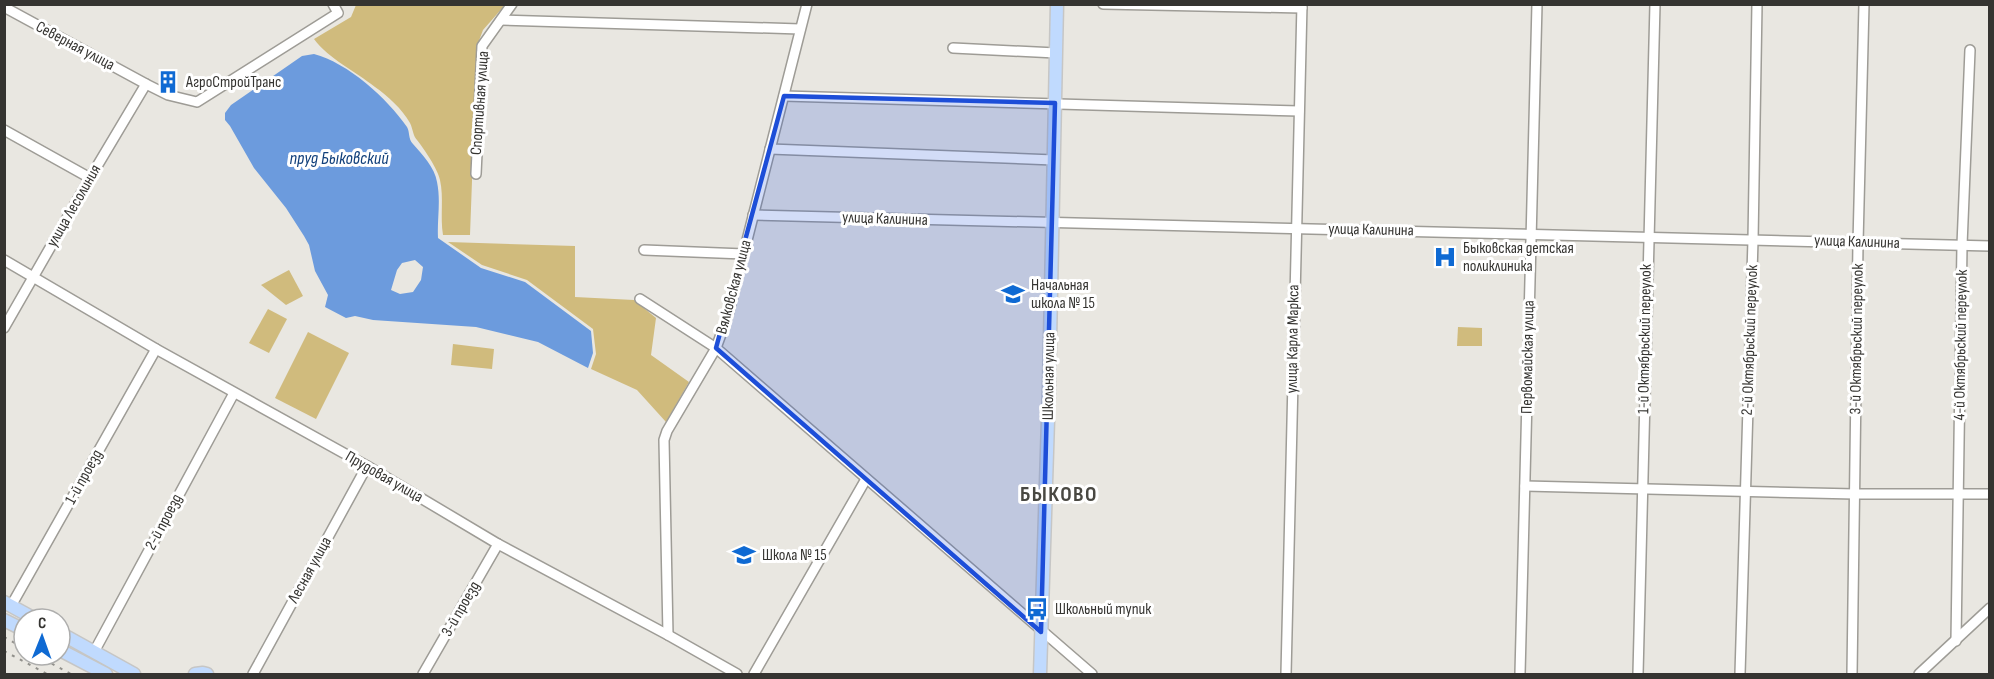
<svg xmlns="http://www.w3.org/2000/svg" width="1994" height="679" font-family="'Sofia Sans Condensed',sans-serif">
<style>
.green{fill:#d0bb7d}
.water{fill:#6c9bdd;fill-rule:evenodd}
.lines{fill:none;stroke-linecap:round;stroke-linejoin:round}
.minor-casing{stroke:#9e9c96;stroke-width:12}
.major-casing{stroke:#c6c6c5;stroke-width:15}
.minor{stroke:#fff;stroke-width:9}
.major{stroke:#c0dafe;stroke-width:12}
.rail{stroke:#92918c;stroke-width:2;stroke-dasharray:3 6;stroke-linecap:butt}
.marked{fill:#1d4ed8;fill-opacity:0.2;stroke:#1d4ed8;stroke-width:4.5;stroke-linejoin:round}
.labels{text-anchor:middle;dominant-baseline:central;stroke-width:6;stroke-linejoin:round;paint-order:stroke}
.street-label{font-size:16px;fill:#353431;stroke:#fff}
.poi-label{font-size:16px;fill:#353431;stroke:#fff;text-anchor:start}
.water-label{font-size:18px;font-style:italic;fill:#103f7a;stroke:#fff}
.district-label{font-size:22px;font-weight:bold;letter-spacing:1.5px;fill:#494842;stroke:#fff}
</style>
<rect width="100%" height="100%" fill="#e9e7e1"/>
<g class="green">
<path d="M356 5H505L483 30 477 46 470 235H443C440 216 444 198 440 180 438 169 424 149 417 140 413 136 413 129 410 123 402 109 388 96 375 87 355 71 329 59 314 39L351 17Z"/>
<polygon points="448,242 575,246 575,297 634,300 656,318 651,355 689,382 666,422 637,390 591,369 596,354 593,329 527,280 482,265"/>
<polygon points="289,270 303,296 286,305 261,285"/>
<polygon points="268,309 287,319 269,353 249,343"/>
<polygon points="1458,327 1482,328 1482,346 1457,346"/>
<polygon points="308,332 349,353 316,419 275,398"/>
<polygon points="453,344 494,349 492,369 451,365"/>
</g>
<path class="water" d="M314 54C348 63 387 98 407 127 410 132 408 139 413 144 422 154 435 168 437 182 441 201 437 219 438 238L481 268 525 282 591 331 593 353 588 368 538 342 476 327 373 320 355 316 346 318 325 307 328 295 315 271 309 245 304 236 286 208 254 168 230 126 225 120V113L231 105 302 56ZM415 260 423 267 421 280 413 292 400 294 391 290 397 270 402 263Z"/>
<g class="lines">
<g class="minor-casing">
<g id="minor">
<polyline points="1103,4 1302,8"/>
<polyline points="4,7 146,84 168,95 197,102 338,13 333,4"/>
<polyline points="501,20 800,29"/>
<polyline points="953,48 1056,53"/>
<polyline points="784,96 1299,111"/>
<polyline points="4,130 90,178"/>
<polyline points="770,149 1054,160"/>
<polyline points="476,174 482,46 512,4"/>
<polyline points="753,215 1990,246"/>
<polyline points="644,250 744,254"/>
<polyline points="4,260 156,349 367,466 498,544 668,635 737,674"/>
<polyline points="640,299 716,348 1092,674"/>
<polyline points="4,328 90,178 146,84"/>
<polyline points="1525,486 1855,494 1990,494"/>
<polyline points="11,606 156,349"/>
<polyline points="668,635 664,440 667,431 716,348 728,315 807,4"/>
<polyline points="1956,641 1962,245 1970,50"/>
<polyline points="94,652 234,393"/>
<polyline points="253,674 367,466"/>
<polyline points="423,674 498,544"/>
<polyline points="754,674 866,479"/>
<polyline points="1286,674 1302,4"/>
<polyline points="1520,674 1537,4"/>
<polyline points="1638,674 1655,4"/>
<polyline points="1740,674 1753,240 1757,4"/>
<polyline points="1852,674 1858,243 1864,4"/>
<polyline points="1919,674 1990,608"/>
</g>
</g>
<g class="major-casing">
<g id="major">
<polyline points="4,602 35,619"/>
<polyline points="4,620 24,630"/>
<polyline points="60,633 134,674"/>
<polyline points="60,650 106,674"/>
<polyline points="195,674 203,673 207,674"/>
<polyline points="1040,674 1049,388 1057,4"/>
</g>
</g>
<use href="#minor" class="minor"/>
<use href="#major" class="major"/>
<g class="rail">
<polyline points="4,637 24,648"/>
<polyline points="4,651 47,674"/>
<polyline points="36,655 71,674"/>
</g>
</g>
<path class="marked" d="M784 96 1055 103 1041 632 716 348Z"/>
<defs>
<g id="building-bare" transform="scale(1.8)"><path d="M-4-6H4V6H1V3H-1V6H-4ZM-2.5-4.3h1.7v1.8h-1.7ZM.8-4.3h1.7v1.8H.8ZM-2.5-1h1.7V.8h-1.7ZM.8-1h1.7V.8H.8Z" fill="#0f6ad3" stroke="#fff" stroke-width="2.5" paint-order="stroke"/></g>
<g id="hospital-bare" transform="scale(1.8)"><path d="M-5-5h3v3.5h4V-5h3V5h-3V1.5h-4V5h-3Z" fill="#0f6ad3" stroke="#fff" stroke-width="2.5" paint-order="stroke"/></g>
<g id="school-bare" transform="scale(1.8)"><path d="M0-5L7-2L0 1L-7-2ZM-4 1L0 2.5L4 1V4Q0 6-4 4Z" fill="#0f6ad3" stroke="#fff" stroke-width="2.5" paint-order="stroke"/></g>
<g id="bus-bare" transform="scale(1.8)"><path d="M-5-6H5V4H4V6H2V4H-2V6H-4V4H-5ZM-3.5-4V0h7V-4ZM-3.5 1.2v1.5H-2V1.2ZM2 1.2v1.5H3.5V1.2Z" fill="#0f6ad3" stroke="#fff" stroke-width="2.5" paint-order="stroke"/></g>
</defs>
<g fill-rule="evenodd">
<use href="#building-bare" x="168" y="82"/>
<use href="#hospital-bare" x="1445" y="257"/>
<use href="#school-bare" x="1013" y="294"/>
<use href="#school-bare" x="744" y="555"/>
<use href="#bus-bare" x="1037" y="609"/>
</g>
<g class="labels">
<g class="street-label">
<text transform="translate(75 46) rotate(28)">Северная улица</text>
<text transform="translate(480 103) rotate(-86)">Спортивная улица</text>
<text transform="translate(74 206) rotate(-60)">улица Лесолиния</text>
<text transform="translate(885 219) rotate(2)">улица Калинина</text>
<text transform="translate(1371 230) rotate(1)">улица Калинина</text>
<text transform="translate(1857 242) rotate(2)">улица Калинина</text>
<text transform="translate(734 287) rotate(-75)">Вялковская улица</text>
<text transform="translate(1293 339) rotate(-89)">улица Карла Маркса</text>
<text transform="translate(1645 339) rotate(-89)">1-й Октябрьский переулок</text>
<text transform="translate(1857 339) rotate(-89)">3-й Октябрьский переулок</text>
<text transform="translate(1750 340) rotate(-88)">2-й Октябрьский переулок</text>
<text transform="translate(1961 345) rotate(-89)">4-й Октябрьский переулок</text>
<text transform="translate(1528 357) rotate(-89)">Первомайская улица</text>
<text transform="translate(1049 376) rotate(-89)">Школьная улица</text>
<text transform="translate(84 477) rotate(-61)">1-й проезд</text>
<text transform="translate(384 477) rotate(30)">Прудовая улица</text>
<text transform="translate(164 522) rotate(-62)">2-й проезд</text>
<text transform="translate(310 570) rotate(-61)">Лесная улица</text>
<text transform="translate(461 609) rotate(-60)">3-й проезд</text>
</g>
<g class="poi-label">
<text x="186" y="82">АгроСтройТранс</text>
<text x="1463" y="248">Быковская детская<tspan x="1463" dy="18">поликлиника</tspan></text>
<text x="1031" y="285">Начальная<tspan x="1031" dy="18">школа № 15</tspan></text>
<text x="762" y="555">Школа № 15</text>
<text x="1055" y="609">Школьный тупик</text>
</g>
<g class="water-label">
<text x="339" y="158">пруд Быковский</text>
</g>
<g class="district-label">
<text x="1059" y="494">БЫКОВО</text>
</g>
</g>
<rect width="1994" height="679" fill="none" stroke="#353431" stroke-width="12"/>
<g transform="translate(42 637) rotate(1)"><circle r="28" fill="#ffffff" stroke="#aeaead" stroke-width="1.5"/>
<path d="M0-4.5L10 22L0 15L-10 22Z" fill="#0f6ad3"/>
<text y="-9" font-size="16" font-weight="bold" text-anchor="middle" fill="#353431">С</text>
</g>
</svg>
